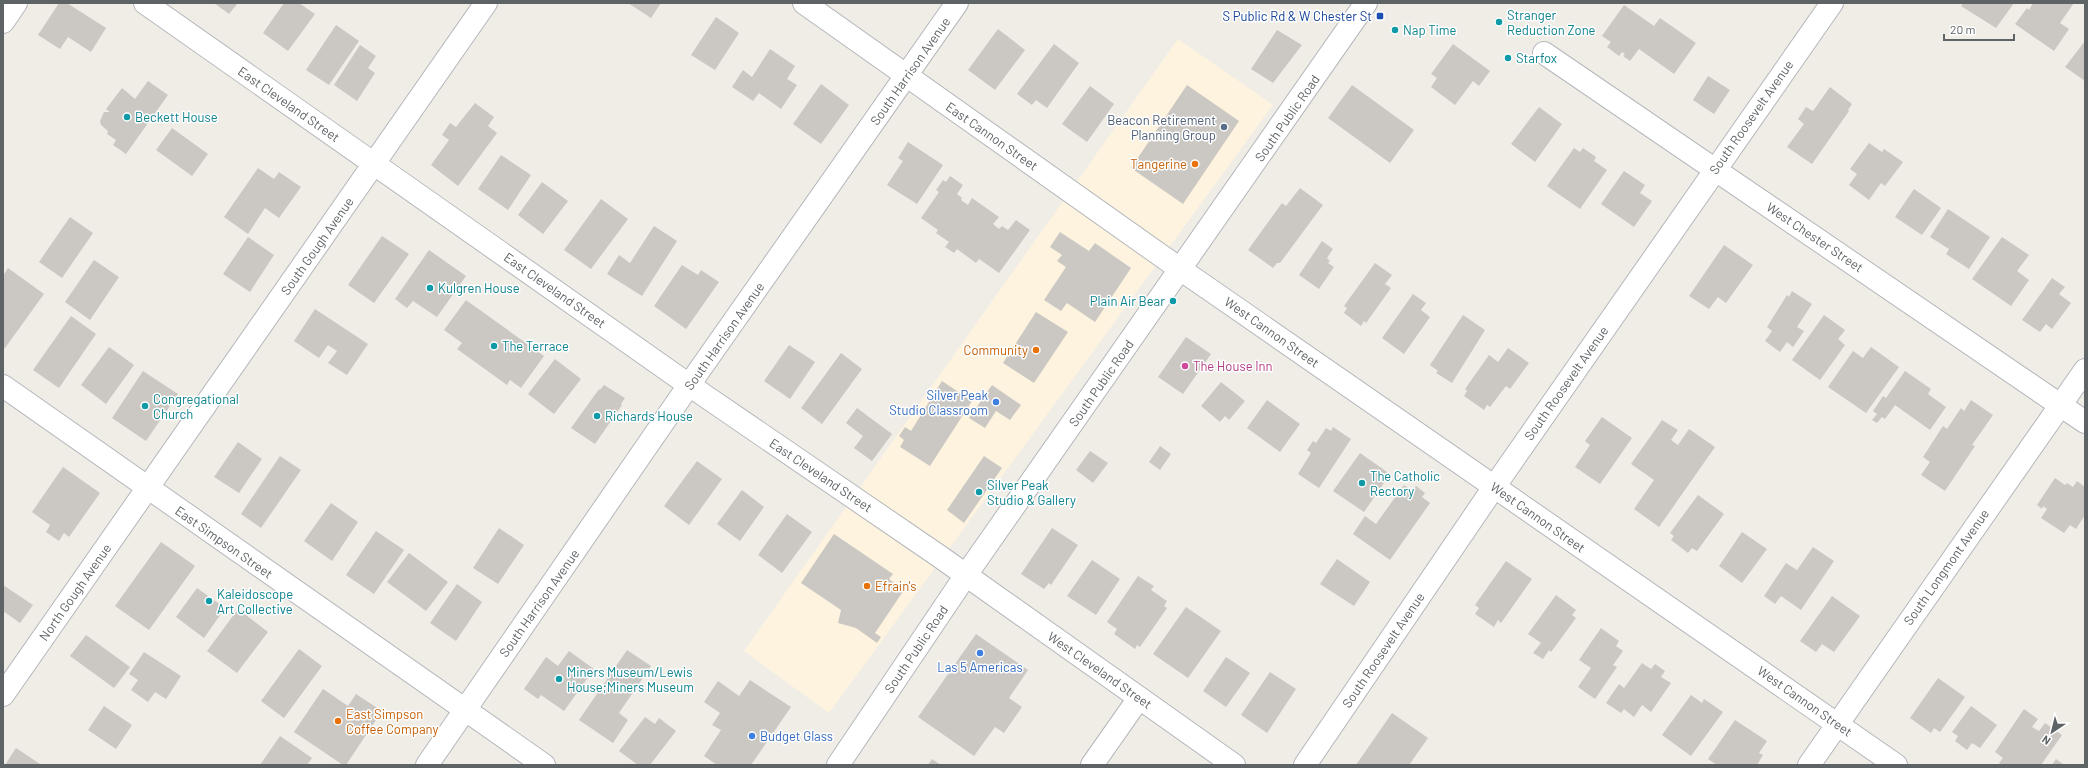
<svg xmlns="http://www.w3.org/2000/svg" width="2088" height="768" font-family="Barlow,sans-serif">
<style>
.commercial{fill:#fdf3df}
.building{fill:#cbc8c3}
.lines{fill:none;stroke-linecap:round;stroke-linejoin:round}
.minor-casing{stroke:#b4b7bb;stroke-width:24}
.minor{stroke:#fff;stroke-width:22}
.transit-dot{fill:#1a4fb4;stroke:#fff;stroke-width:1.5}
.culture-dot{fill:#0f9aa8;stroke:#fff;stroke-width:1.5}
.service-dot{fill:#5c6f8a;stroke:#fff;stroke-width:1.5}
.food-dot{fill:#e8710a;stroke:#fff;stroke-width:1.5}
.hotel-dot{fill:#d1479c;stroke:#fff;stroke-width:1.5}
.shop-dot{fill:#3f7fe0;stroke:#fff;stroke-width:1.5}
.labels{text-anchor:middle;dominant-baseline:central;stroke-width:3;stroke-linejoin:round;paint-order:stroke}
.culture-label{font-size:13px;fill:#0d838f;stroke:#fff;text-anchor:start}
.transit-label{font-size:13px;fill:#164399;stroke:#fff;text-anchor:end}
.street-label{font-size:13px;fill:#5e6366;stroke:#fff}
.service-label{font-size:13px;fill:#4e5e75;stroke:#fff;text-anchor:end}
.food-label{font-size:13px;fill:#c56008;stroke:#fff;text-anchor:end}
.hotel-label{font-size:13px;fill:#b23c85;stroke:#fff;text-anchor:start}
.shop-label{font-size:13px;fill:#366cbe;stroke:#fff;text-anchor:end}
</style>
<rect width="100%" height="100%" fill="#f0ede7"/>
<polygon class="commercial" points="1178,39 1273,105 829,713 744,651"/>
<g class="building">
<polygon points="59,3 67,3 106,28 91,52 68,37 60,49 38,35"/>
<polygon points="214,3 238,3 229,14"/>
<polygon points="284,3 299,3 315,14 288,51 263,33"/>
<polygon points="628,3 661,3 651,18"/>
<polygon points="1963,3 2014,3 1996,28 1961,6"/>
<polygon points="2033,3 2074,3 2060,23 2069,29 2054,51 2015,24 2027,8 2029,10"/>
<polygon points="1624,5 1654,26 1660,18 1696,43 1674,74 1639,49 1630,61 1623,56 1625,54 1622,52 1619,56 1607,47 1611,42 1602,36"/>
<polygon points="716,17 739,33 715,70 691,55"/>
<polygon points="336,25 359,41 329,85 306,70"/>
<polygon points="998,29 1025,50 995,90 968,70"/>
<polygon points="1277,30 1302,45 1273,83 1251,69"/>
<polygon points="2085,41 2085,81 2065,67"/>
<polygon points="1054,44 1079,63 1047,108 1036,100 1032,105 1017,94"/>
<polygon points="1453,44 1490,71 1479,86 1473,81 1455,105 1431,87 1437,78 1431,74"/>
<polygon points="360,45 376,56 368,68 375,73 357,101 334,85"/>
<polygon points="770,49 795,66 787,79 797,85 781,109 759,93 753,101 732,87 743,70 752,77"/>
<polygon points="1708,76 1730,90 1714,114 1693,100"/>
<polygon points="148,81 168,95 126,154 113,145 116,140 107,134 108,131 101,125 100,121 104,112 110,112 106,109 122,88 135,99"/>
<polygon points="821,84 849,105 821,144 793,124"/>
<polygon points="1187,85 1239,121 1183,204 1131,168"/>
<polygon points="1352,85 1414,130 1390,163 1328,118"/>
<polygon points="1090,86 1114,104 1087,142 1062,124"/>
<polygon points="1830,87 1852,104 1848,110 1849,111 1812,164 1787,147 1804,124 1798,119 1806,107 1813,111"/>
<polygon points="475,103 494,117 488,126 497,133 458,186 431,165 449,140 442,135 450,123 456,127"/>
<polygon points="1539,107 1562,124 1535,162 1511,144"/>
<polygon points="172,128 208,154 192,176 156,150"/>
<polygon points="908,142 943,165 917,204 887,185 903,161 898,158"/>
<polygon points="1869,143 1882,152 1884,149 1903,162 1885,186 1881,183 1869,200 1849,185 1857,174 1850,169"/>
<polygon points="1574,148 1580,152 1583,148 1596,157 1594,161 1607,170 1580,209 1547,186"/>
<polygon points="501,155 531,175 508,210 478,189"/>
<polygon points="258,168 274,179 279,172 301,187 279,218 265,208 248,234 224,217"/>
<polygon points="1624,171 1645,185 1640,193 1652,201 1634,227 1601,204"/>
<polygon points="950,176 963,185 957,194 962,198 961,200 968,205 972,198 999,217 993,224 999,229 1002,226 1008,230 1016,220 1030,230 999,273 979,259 976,263 957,249 954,253 945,247 949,242 936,233 938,230 921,218 939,192 936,190 943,180 946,182"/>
<polygon points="542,182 568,201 543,234 518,215"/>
<polygon points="1300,188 1323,205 1280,263 1277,263 1273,268 1248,250 1282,203 1286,206"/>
<polygon points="1914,189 1941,208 1922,235 1895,217"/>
<polygon points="601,199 628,219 591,269 564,250"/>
<polygon points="1948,209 1990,237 1969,269 1946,254 1949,249 1930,237"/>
<polygon points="70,217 93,233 62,278 39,262"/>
<polygon points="654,226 677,241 642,296 607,274 619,255 630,263"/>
<polygon points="1060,232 1089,251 1095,243 1131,268 1095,322 1067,303 1061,311 1044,300 1066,267 1057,261 1062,255 1050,247"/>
<polygon points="382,236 409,254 374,303 348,285"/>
<polygon points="248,237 274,255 250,292 223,274"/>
<polygon points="2002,237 2029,255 2017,271 2029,280 2011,306 1972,279"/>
<polygon points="1322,241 1333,249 1327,258 1330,261 1328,263 1334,267 1319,289 1299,275"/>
<polygon points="1724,245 1753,265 1726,303 1718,297 1709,309 1689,296"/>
<polygon points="429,250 466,276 437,317 413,301 407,308 395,299"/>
<polygon points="94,260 119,277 90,320 65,302"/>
<polygon points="1375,263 1392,275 1385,284 1391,288 1366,323 1364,321 1361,326 1344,313 1347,308 1344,306"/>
<polygon points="682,265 698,275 701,270 719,282 686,329 654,306"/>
<polygon points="8,268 44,294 5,348 3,347 3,276"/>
<polygon points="2052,278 2065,287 2059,294 2071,303 2052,329 2046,324 2040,332 2022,320"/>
<polygon points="1792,291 1812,304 1797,327 1804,331 1793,347 1787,342 1780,352 1765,341 1772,331 1767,327 1787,295 1789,297"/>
<polygon points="1413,294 1426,303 1421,310 1430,317 1404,354 1382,338"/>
<polygon points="466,300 544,356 521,388 510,380 507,385 457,349 462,343 444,330"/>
<polygon points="315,309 368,344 347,375 328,363 337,351 328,345 319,358 294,341"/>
<polygon points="1036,312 1068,332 1034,383 1003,363"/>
<polygon points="1463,315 1485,330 1452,383 1436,373 1438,371 1430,365"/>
<polygon points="1824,315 1845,330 1838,339 1845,345 1820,380 1792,360"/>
<polygon points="71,316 96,334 59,388 33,370"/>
<polygon points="1186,337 1211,354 1183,394 1158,377"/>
<polygon points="789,345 815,362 790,399 764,381"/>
<polygon points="109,347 134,365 106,404 81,385"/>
<polygon points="1871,347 1899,367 1866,413 1828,387 1853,351 1863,358"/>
<polygon points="1508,348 1529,363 1510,389 1506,386 1490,407 1487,405 1484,410 1464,396 1467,391 1465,389 1489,355 1498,362"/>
<polygon points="841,353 862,369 822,424 801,408"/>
<polygon points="555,359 581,379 554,414 528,394"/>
<polygon points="143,371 178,394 146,441 112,418"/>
<polygon points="1905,371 1931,389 1928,394 1946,407 1930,430 1895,405 1885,419 1882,417 1877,423 1872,420 1877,414 1873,411 1883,396 1886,398"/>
<polygon points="942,381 972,401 930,466 900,447 904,440 899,436 905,427 911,431"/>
<polygon points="1221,382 1245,401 1229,420 1225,416 1220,422 1201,406"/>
<polygon points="604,385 625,398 621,404 622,405 595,444 571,428 599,389 600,390"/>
<polygon points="992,385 1021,405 1010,420 996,411 985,428 969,418"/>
<polygon points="1267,400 1300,424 1280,452 1247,428"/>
<polygon points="1971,400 1993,415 1972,445 1975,446 1945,491 1921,475 1930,462 1923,457 1943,426 1947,429 1961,408 1964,411"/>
<polygon points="857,408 892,434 872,461 854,448 863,436 846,423"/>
<polygon points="1602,417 1632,438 1600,484 1575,467 1590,445 1585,441"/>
<polygon points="1662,420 1678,430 1671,440 1678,445 1689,429 1715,447 1659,527 1634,509 1654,480 1631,464"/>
<polygon points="1333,427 1351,439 1319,488 1298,474 1311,453 1307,450 1313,441 1316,443 1326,428 1331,431"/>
<polygon points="238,442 262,459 239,493 214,477"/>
<polygon points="1160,446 1171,454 1160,470 1149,462"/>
<polygon points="1090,451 1108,463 1093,483 1076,470"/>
<polygon points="1360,453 1390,474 1364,512 1333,491"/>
<polygon points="280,456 301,470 261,528 241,514"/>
<polygon points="984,456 1002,468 964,523 947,510"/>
<polygon points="697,461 722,479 689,525 664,506"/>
<polygon points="63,467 100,493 69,537 64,533 59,541 46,532 50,525 32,512"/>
<polygon points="2055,478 2065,485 2067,483 2073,487 2077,481 2085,487 2085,515 2076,529 2070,525 2064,533 2041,518 2047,509 2043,506 2042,509 2037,505"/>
<polygon points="1404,485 1413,491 1416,486 1425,493 1422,497 1430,503 1390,560 1353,534 1365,516 1376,524"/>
<polygon points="742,490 764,507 740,541 717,524"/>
<polygon points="1698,495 1724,514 1697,551 1692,548 1688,553 1671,540 1674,536 1670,533"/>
<polygon points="331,503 358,522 332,561 304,541"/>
<polygon points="787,514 812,532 782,573 758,555"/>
<polygon points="499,528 524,545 498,584 473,568"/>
<polygon points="1052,528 1078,545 1051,585 1049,583 1044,589 1021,574"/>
<polygon points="376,531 404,550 374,594 346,575"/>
<polygon points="1742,532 1767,549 1742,583 1719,566"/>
<polygon points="834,534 893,574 889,579 904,590 875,633 881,637 877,643 856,628 838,623 841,610 801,583"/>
<polygon points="161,542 195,566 149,630 115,606"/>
<polygon points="1813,547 1834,561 1801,610 1781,596 1775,604 1764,596 1786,563 1797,570"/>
<polygon points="409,553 448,582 426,611 387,582"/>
<polygon points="1337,559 1370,582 1354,606 1320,584"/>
<polygon points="1092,560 1120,579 1096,615 1067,596"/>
<polygon points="1506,561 1532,579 1501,623 1498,620 1494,627 1475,614 1479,608 1475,605"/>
<polygon points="1138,576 1154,586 1151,590 1167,601 1164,606 1167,608 1140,647 1137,645 1135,649 1114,634 1117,629 1107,622"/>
<polygon points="457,584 482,602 456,641 430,623"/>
<polygon points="3,585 33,605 20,623 3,611"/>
<polygon points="197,588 225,608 204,638 176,617"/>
<polygon points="1556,595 1576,610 1572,615 1576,618 1551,652 1549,650 1543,659 1533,653 1541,643 1528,634"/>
<polygon points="1832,596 1860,616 1834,652 1822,644 1816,652 1800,641"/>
<polygon points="1186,607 1221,631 1188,678 1153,654"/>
<polygon points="238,609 268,632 237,673 207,651"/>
<polygon points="1601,628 1619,641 1616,646 1623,651 1613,665 1617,667 1595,699 1578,687 1591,668 1579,660"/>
<polygon points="976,634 1028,670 1009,698 1022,707 1004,733 995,727 974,756 918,717"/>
<polygon points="86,635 130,667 114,688 70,656"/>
<polygon points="299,649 322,666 284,718 261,701"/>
<polygon points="627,650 651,666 619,713 628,720 613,743 579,720"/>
<polygon points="569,651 594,669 564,711 541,695 538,699 524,689 546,657 558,666"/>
<polygon points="144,652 181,676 166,699 155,692 148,702 131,690 138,680 129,674"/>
<polygon points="1226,657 1250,673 1226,707 1203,691"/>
<polygon points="1642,663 1651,669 1655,664 1665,671 1661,677 1671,683 1651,712 1642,705 1634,717 1624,709 1621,713 1606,703 1619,684 1624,688"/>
<polygon points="1270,672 1296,689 1267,733 1241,715"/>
<polygon points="1938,678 1965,697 1940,732 1934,728 1931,733 1910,718"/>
<polygon points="750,680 791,707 751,765 717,765 704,756 721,730 712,725 720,713 704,702 718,681 739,696"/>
<polygon points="323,689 348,706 356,694 382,711 346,765 343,765 294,732"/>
<polygon points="1691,695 1702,703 1704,699 1723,712 1691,756 1662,735"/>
<polygon points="104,706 132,725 116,749 88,730"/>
<polygon points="1971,706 1997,725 1980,748 1972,743 1967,750 1955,741 1958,736 1952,732"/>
<polygon points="2024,709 2038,719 2032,727 2039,731 2045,723 2062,735 2041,765 2002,765 1999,763 2003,758 1995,752"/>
<polygon points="1392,713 1428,738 1409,765 1356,765"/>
<polygon points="645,717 655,724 659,718 676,731 650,765 638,765 619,751"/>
<polygon points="1735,720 1767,741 1759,753 1763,755 1757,765 1717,765 1708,759"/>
<polygon points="280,736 312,758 307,765 260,765"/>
<polygon points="16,748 40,764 5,765"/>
<polygon points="932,759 941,765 928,765"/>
<polygon points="2056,759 2064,765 2052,765"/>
</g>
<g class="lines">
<g class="minor-casing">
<g id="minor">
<polyline points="145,3 689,385 939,556 1234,765"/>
<polyline points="804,3 1180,269 1896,765"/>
<polyline points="3,22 16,3"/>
<polyline points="1544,53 2085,422"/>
<polyline points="3,386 544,765"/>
<polyline points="3,695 486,3"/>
<polyline points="427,765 689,385 957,3"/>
<polyline points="838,765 966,575 1366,3"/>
<polyline points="1092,765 1139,698"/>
<polyline points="1305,765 1494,487 1832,3"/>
<polyline points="1809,765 2085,370"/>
</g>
</g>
<use href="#minor" class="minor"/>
</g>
<rect class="transit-dot" x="1376" y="12" width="8" height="8" rx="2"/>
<g class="culture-dot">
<circle cx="1499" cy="22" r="4"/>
<circle cx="1395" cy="30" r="4"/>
<circle cx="1508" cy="58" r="4"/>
<circle cx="127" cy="117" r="4"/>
<circle cx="430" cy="288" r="4"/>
<circle cx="1173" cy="301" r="4"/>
<circle cx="494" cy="346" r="4"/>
<circle cx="145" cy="406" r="4"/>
<circle cx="597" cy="416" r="4"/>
<circle cx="1362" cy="483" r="4"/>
<circle cx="979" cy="492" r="4"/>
<circle cx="209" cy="601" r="4"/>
<circle cx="559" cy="679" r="4"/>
</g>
<circle class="service-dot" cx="1224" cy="127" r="4"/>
<g class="food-dot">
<circle cx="1195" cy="164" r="4"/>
<circle cx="1036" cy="350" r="4"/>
<circle cx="867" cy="586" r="4"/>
<circle cx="338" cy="721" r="4"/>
</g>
<circle class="hotel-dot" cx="1185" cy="366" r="4"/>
<g class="shop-dot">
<circle cx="996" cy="402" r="4"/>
<circle cx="980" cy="653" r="4"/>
<circle cx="752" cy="736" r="4"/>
</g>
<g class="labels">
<g class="culture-label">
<text x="1507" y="15">Stranger<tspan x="1507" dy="15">Reduction Zone</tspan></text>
<text x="1403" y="30">Nap Time</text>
<text x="1516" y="58">Starfox</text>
<text x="135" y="117">Beckett House</text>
<text x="438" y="288">Kulgren House</text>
<text x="1165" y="301" text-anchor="end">Plain Air Bear</text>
<text x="502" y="346">The Terrace</text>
<text x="153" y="399">Congregational<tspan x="153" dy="15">Church</tspan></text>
<text x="605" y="416">Richards House</text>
<text x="1370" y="476">The Catholic<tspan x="1370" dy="15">Rectory</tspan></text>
<text x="987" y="485">Silver Peak<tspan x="987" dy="15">Studio &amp; Gallery</tspan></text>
<text x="217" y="594">Kaleidoscope<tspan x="217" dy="15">Art Collective</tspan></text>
<text x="567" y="672">Miners Museum/Lewis<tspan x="567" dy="15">House;Miners Museum</tspan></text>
</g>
<g class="transit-label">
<text x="1372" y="16">S Public Rd &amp; W Chester St</text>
</g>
<g class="street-label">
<text transform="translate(910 71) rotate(-55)">South Harrison Avenue</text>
<text transform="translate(289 104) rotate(35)">East Cleveland Street</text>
<text transform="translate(1751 117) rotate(-55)">South Roosevelt Avenue</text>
<text transform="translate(1287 118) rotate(-55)">South Public Road</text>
<text transform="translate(992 136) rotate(35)">East Cannon Street</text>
<text transform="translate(1815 237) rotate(34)">West Chester Street</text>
<text transform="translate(317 246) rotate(-55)">South Gough Avenue</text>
<text transform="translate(555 290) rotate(35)">East Cleveland Street</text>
<text transform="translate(1272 332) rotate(35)">West Cannon Street</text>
<text transform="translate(724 336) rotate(-55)">South Harrison Avenue</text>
<text transform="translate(1101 383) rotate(-55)">South Public Road</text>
<text transform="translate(1566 383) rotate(-55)">South Roosevelt Avenue</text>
<text transform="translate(821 475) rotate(34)">East Cleveland Street</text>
<text transform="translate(1538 517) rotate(35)">West Cannon Street</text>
<text transform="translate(224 542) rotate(35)">East Simpson Street</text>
<text transform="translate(1946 567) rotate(-55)">South Longmont Avenue</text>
<text transform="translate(75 592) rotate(-55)">North Gough Avenue</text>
<text transform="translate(539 603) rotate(-55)">South Harrison Avenue</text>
<text transform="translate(916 649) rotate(-56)">South Public Road</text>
<text transform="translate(1383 650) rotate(-56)">South Roosevelt Avenue</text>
<text transform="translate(1100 670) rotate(35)">West Cleveland Street</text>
<text transform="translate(1805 701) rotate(35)">West Cannon Street</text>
</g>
<g class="service-label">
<text x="1216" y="120">Beacon Retirement<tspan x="1216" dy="15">Planning Group</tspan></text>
</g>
<g class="food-label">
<text x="1187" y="164">Tangerine</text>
<text x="1028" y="350">Community</text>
<text x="875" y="586" text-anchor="start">Efrain's</text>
<text x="346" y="714" text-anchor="start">East Simpson<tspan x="346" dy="15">Coffee Company</tspan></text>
</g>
<g class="hotel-label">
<text x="1193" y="366">The House Inn</text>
</g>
<g class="shop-label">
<text x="988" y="395">Silver Peak<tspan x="988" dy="15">Studio Classroom</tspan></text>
<text x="980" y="667" text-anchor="middle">Las 5 Americas</text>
<text x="760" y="736" text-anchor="start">Budget Glass</text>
</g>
</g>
<rect width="2088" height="768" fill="none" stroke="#5e6366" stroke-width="8"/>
<g transform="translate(2052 732) rotate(215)" stroke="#ffffff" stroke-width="3" paint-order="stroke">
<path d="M0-3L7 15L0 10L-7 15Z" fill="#5e6366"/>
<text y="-6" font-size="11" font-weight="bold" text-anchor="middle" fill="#5e6366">N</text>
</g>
<path d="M1944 34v6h70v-6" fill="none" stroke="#5e6366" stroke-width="2"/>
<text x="1950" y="34" font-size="12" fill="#5e6366" stroke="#ffffff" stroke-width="3" paint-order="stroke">20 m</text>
</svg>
